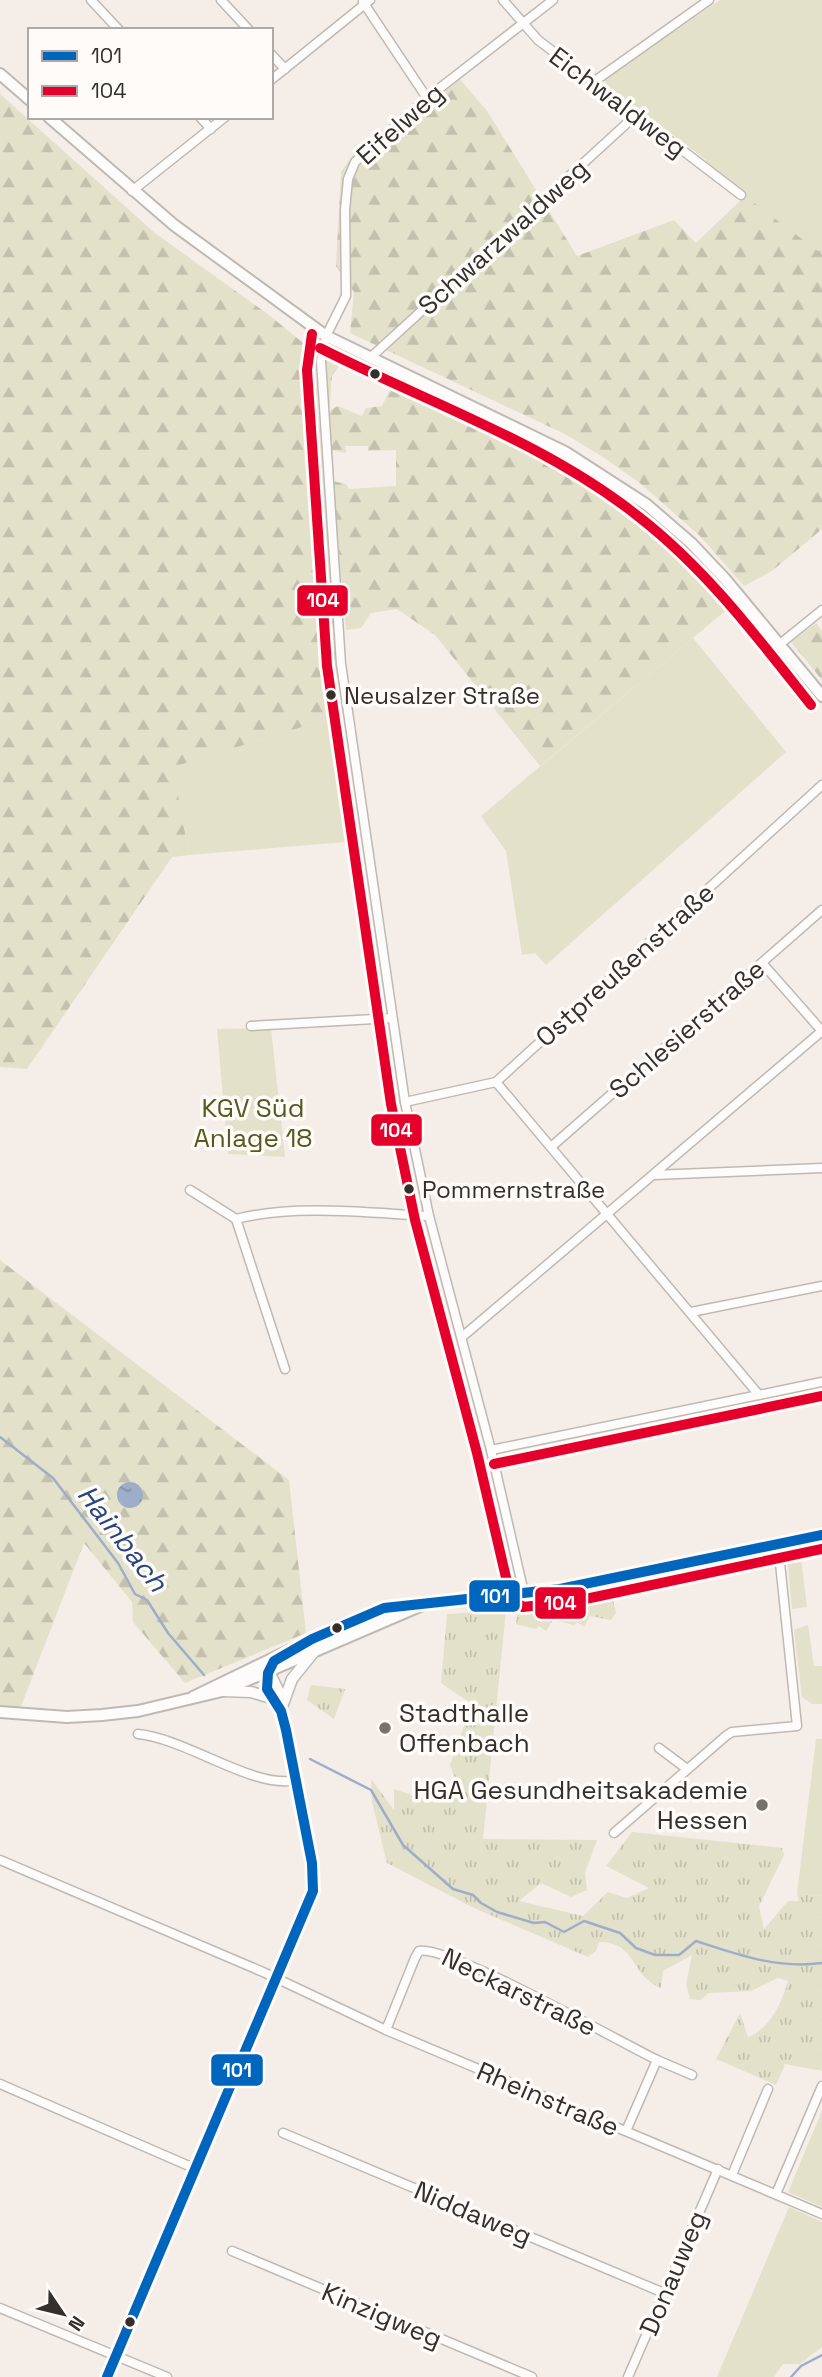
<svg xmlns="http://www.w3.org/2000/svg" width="822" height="2377" font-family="'Space Grotesk',sans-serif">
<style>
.grass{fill:url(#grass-tufts)}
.forest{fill:url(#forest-firs)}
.garden{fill:#e3e1ca}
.water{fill:url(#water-ripples)}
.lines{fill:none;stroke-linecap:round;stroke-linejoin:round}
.stream{stroke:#9eadc9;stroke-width:2.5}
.minor-casing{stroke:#bfb9b4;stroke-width:11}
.tertiary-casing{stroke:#bfb9b4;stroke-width:13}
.secondary-casing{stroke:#bfb9b4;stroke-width:14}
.minor{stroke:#fefcfb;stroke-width:8}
.tertiary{stroke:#fefcfb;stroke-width:10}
.secondary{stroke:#fefcfb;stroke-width:10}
.bus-1-casing{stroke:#fffbf9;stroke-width:16}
.bus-2-casing{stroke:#fffbf9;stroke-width:16}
.bus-1{stroke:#0065bd;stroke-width:10}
.bus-2{stroke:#e4002b;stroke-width:10}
.bus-dot{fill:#352f2b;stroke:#fffbf9;stroke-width:2.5}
.poi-dot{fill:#78726d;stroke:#fffbf9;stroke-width:2.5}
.labels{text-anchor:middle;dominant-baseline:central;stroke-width:7;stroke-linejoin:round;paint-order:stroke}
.bus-label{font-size:24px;fill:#352f2b;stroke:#fffbf9;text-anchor:start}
.street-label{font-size:26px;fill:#352f2b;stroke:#fffbf9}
.park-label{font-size:26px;fill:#55591e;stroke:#fffbf9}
.poi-label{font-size:26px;fill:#352f2b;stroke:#fffbf9;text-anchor:start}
.water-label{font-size:28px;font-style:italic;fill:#28467e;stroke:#fffbf9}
.line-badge{stroke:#fffbf9;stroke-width:2.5}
.badge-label{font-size:19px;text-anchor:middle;font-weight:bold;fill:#fff}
</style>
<defs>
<pattern id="grass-tufts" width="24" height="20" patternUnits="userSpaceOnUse" patternTransform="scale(1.75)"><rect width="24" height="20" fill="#e3e1ca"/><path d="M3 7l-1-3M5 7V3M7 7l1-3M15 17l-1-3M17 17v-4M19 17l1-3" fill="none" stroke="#c3c1ae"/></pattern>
<pattern id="forest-firs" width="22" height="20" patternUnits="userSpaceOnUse" patternTransform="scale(1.75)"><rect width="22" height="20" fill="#e3e1ca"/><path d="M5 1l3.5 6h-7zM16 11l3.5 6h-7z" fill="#c3c1ae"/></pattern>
<pattern id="water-ripples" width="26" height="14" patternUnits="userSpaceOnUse" patternTransform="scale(1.75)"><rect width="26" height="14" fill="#9eadc9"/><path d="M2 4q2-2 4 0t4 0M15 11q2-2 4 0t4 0" fill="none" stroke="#828da3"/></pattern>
</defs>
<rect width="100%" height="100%" fill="#f5ede7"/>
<g class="grass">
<polygon points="612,1596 616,1613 611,1620 590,1616 584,1627 577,1622 574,1625 553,1620 546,1631 539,1626 536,1629 516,1624 518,1611"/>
<path d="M506 1610 483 1839 597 1840 585 1873 587 1890 571 1897 541 1883 519 1901 583 1916 608 1892 627 1898 649 1888 606 1866 632 1832 782 1848 784 1855 759 1906 764 1929 788 1901H799L797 1894 822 1896V2071L785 2064 776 2085 716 2059 740 2013 748 2037C770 2029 782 2002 788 1981L778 1978 751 1991 709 1993 700 2000 690 1999 686 1984 692 1955 663 1971 661 1988C629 1974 637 1942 599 1942L596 1951 588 1957 474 1908 387 1863 372 1802 371 1779 394 1810V1789L435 1803 454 1795 457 1783 450 1765 472 1704 441 1683 447 1614Z"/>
<polygon points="311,1685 345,1689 334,1719 307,1700"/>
</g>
<g class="forest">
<polygon points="454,72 487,111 577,256 674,220 696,243 746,195 818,251 822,247 822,529 772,571 744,586 700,536 641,484 603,457 565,434 350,333 354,292 336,266 341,172 355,152"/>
<polygon points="0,94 155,233 269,315 314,352 338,691 338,716 174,767 189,855 172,857 27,1069 0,1067"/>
<path d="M333 351 371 369 367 375 340 364 332 376 329 411 338 406 362 416 366 408 382 406 394 382C496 429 585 465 672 539 694 557 720 579 730 607L540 766 435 635 397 609 371 613 361 628 346 630 332 481 346 484 349 489 396 486V450L368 451V446H345L346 453 331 450 325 371 326 358Z"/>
<polygon points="816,623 822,631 822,680 791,642"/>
<polygon points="0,1260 289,1480 306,1633 185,1683 133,1622 132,1602 84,1543 20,1709 0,1706"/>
</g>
<g class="garden">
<polygon points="720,0 822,0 822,247 818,251 703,164 706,160 606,84 605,79"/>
<polygon points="693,638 786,752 546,965 535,953 522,955 506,851 481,816"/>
<polygon points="338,716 358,841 189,855 173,767"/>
<polygon points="271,1028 285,1157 228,1154 217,1029"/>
<polygon points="794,1558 801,1559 807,1607 792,1609 788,1566"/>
<polygon points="808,1625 814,1666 822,1666 822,1704 812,1704 802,1697 794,1630"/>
<polygon points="816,1739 822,1739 822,1896 797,1894"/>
<polygon points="822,2111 822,2207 788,2192"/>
<polygon points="789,2207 822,2222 822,2347 800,2364 783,2364 774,2377 717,2377"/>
</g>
<circle class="water" cx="130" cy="1495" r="13"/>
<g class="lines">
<g class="stream">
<polyline points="0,1437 53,1478 118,1563 135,1594 147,1600 168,1633 204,1675"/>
<path d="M310 1759 371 1790 403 1845 453 1889 473 1895 481 1903 497 1912 534 1923 545 1922 564 1932 584 1921 620 1933 636 1948 655 1955H679L696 1941C739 1955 777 1969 822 1963"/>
<polyline points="791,2377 801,2366 822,2355"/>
</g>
<g class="minor-casing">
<g id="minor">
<polyline points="91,0 119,30"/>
<polyline points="221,0 249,30"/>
<polyline points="503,0 538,40 741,195"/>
<polyline points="363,2 427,98"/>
<polyline points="271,54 285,69"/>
<polyline points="271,80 370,0"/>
<polyline points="592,83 709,0"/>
<polyline points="200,117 211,129"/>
<polyline points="132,191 225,117"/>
<polyline points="370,358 636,115"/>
<polyline points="780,644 822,610"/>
<polyline points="762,963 822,1031"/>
<polyline points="251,1026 392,1018"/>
<polyline points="496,1082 759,1395"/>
<polyline points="405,1102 496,1082 822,785"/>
<polyline points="551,1147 822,910"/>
<polyline points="654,1175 822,1168"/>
<path d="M190 1190 236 1219C295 1204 369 1213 429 1216"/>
<polyline points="236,1219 285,1369"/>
<polyline points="691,1312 822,1286"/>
<polyline points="462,1337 822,1031"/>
<polyline points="491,1450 822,1382"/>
<polyline points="524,1593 491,1450 429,1216 405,1102 341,664 321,361 326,336 346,296 345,210 348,179 355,162 427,98 553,0"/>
<path d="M138 1734C188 1739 254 1790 297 1780"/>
<polyline points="659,1748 687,1769"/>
<polyline points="614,1833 727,1735 732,1732 797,1726 778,1544"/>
<polyline points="0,1860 263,1972 386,2030 822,2214"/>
<path d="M386 2030 415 1958 419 1951C447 1944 620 2042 657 2060L626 2131"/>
<polyline points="657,2060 692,2075"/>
<polyline points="0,2084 196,2169"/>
<polyline points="283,2133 664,2293"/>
<polyline points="732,2175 768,2089"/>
<polyline points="776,2194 822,2086"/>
<polyline points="232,2251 532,2377"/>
<polyline points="0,2308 167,2377"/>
<polyline points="628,2377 718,2169"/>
</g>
</g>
<g class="tertiary-casing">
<g id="tertiary">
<polyline points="269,1671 267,1689 281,1711"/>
<polyline points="223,1691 251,1692 271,1698"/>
<polyline points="283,1704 292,1679 313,1653"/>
<polyline points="107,2377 313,1891 309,1846 278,1690 272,1678 262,1670"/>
</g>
</g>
<g class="secondary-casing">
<g id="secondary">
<polyline points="0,74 30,100"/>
<polyline points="49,117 174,225 326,336 565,452 647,505 691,543 725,579 822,696"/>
<polyline points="193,1697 340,1626 384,1608 560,1589 822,1535"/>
<polyline points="0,1712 67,1717 102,1715 138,1711 222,1691 420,1606"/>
</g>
</g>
<use href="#minor" class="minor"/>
<use href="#tertiary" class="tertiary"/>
<use href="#secondary" class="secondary"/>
<g class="bus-1-casing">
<polyline id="bus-1" points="107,2377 313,1891 312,1863 286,1730 281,1711 267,1689 268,1673 274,1661 312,1639 384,1608 560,1589 822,1535"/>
</g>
<g class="bus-2-casing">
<g id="bus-2">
<polyline points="312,334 307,370 327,666 391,1104 415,1220 477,1453 511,1599 523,1607 576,1601 822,1549"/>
<path d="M320 348C426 402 545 442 639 517 706 569 758 638 811 705"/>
<polyline points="494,1464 822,1396"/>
</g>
</g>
<use href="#bus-1" class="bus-1"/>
<use href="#bus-2" class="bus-2"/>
</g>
<g class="bus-dot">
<circle cx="375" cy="374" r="6"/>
<circle cx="331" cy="695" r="6"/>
<circle cx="409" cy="1189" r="6"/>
<circle cx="337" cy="1628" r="6"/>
<circle cx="130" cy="2322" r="6"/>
</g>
<g class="poi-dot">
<circle cx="385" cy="1728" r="7"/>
<circle cx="762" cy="1805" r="7"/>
</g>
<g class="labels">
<g class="bus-label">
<text x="344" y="695">Neusalzer Straße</text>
<text x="422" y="1189">Pommernstraße</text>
</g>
<g class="street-label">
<text transform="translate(618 102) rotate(37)">Eichwaldweg</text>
<text transform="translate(400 124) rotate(-42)">Eifelweg</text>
<text transform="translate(503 237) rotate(-42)">Schwarzwaldweg</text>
<text transform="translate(625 965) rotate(-42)">Ostpreußenstraße</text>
<text transform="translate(687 1029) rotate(-41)">Schlesierstraße</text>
<text transform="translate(519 1992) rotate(26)">Neckarstraße</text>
<text transform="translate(548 2099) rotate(23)">Rheinstraße</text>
<text transform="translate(473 2213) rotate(23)">Niddaweg</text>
<text transform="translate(673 2273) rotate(-67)">Donauweg</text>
<text transform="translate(382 2315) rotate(23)">Kinzigweg</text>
</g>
<g class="park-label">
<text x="253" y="1108">KGV Süd<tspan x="253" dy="30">Anlage 18</tspan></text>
</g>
<g class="poi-label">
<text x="399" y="1713">Stadthalle<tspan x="399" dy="30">Offenbach</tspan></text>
<text x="748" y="1790" text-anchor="end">HGA Gesundheitsakademie<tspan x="748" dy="30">Hessen</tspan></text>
</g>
<g class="water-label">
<text transform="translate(123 1538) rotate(52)">Hainbach</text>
</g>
</g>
<g class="line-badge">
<rect x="296" y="584" width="53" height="33" rx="7" fill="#e4002b"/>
<rect x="370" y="1113" width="53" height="34" rx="7" fill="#e4002b"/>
<rect x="468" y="1579" width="53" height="34" rx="7" fill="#0065bd"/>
<rect x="534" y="1586" width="53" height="34" rx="7" fill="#e4002b"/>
<rect x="210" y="2053" width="54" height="34" rx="7" fill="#0065bd"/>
</g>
<g class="badge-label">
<text x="323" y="607">104</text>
<text x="396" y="1137">104</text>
<text x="495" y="1603">101</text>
<text x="560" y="1610">104</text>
<text x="237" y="2077">101</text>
</g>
<rect x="28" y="28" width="245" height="91" fill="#fffbf9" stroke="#aea9a7" stroke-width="2"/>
<rect x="42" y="51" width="35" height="10" fill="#0065bd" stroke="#aea9a7" stroke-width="2"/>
<text x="91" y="63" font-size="21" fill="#352f2b">101</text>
<rect x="42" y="86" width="35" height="10" fill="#e4002b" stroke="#aea9a7" stroke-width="2"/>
<text x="91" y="98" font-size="21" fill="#352f2b">104</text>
<g transform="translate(63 2314) rotate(125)" stroke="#fffbf9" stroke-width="5" paint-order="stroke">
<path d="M0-5L12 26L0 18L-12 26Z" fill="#352f2b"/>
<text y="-10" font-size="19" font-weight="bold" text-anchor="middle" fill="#352f2b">N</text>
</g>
</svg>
